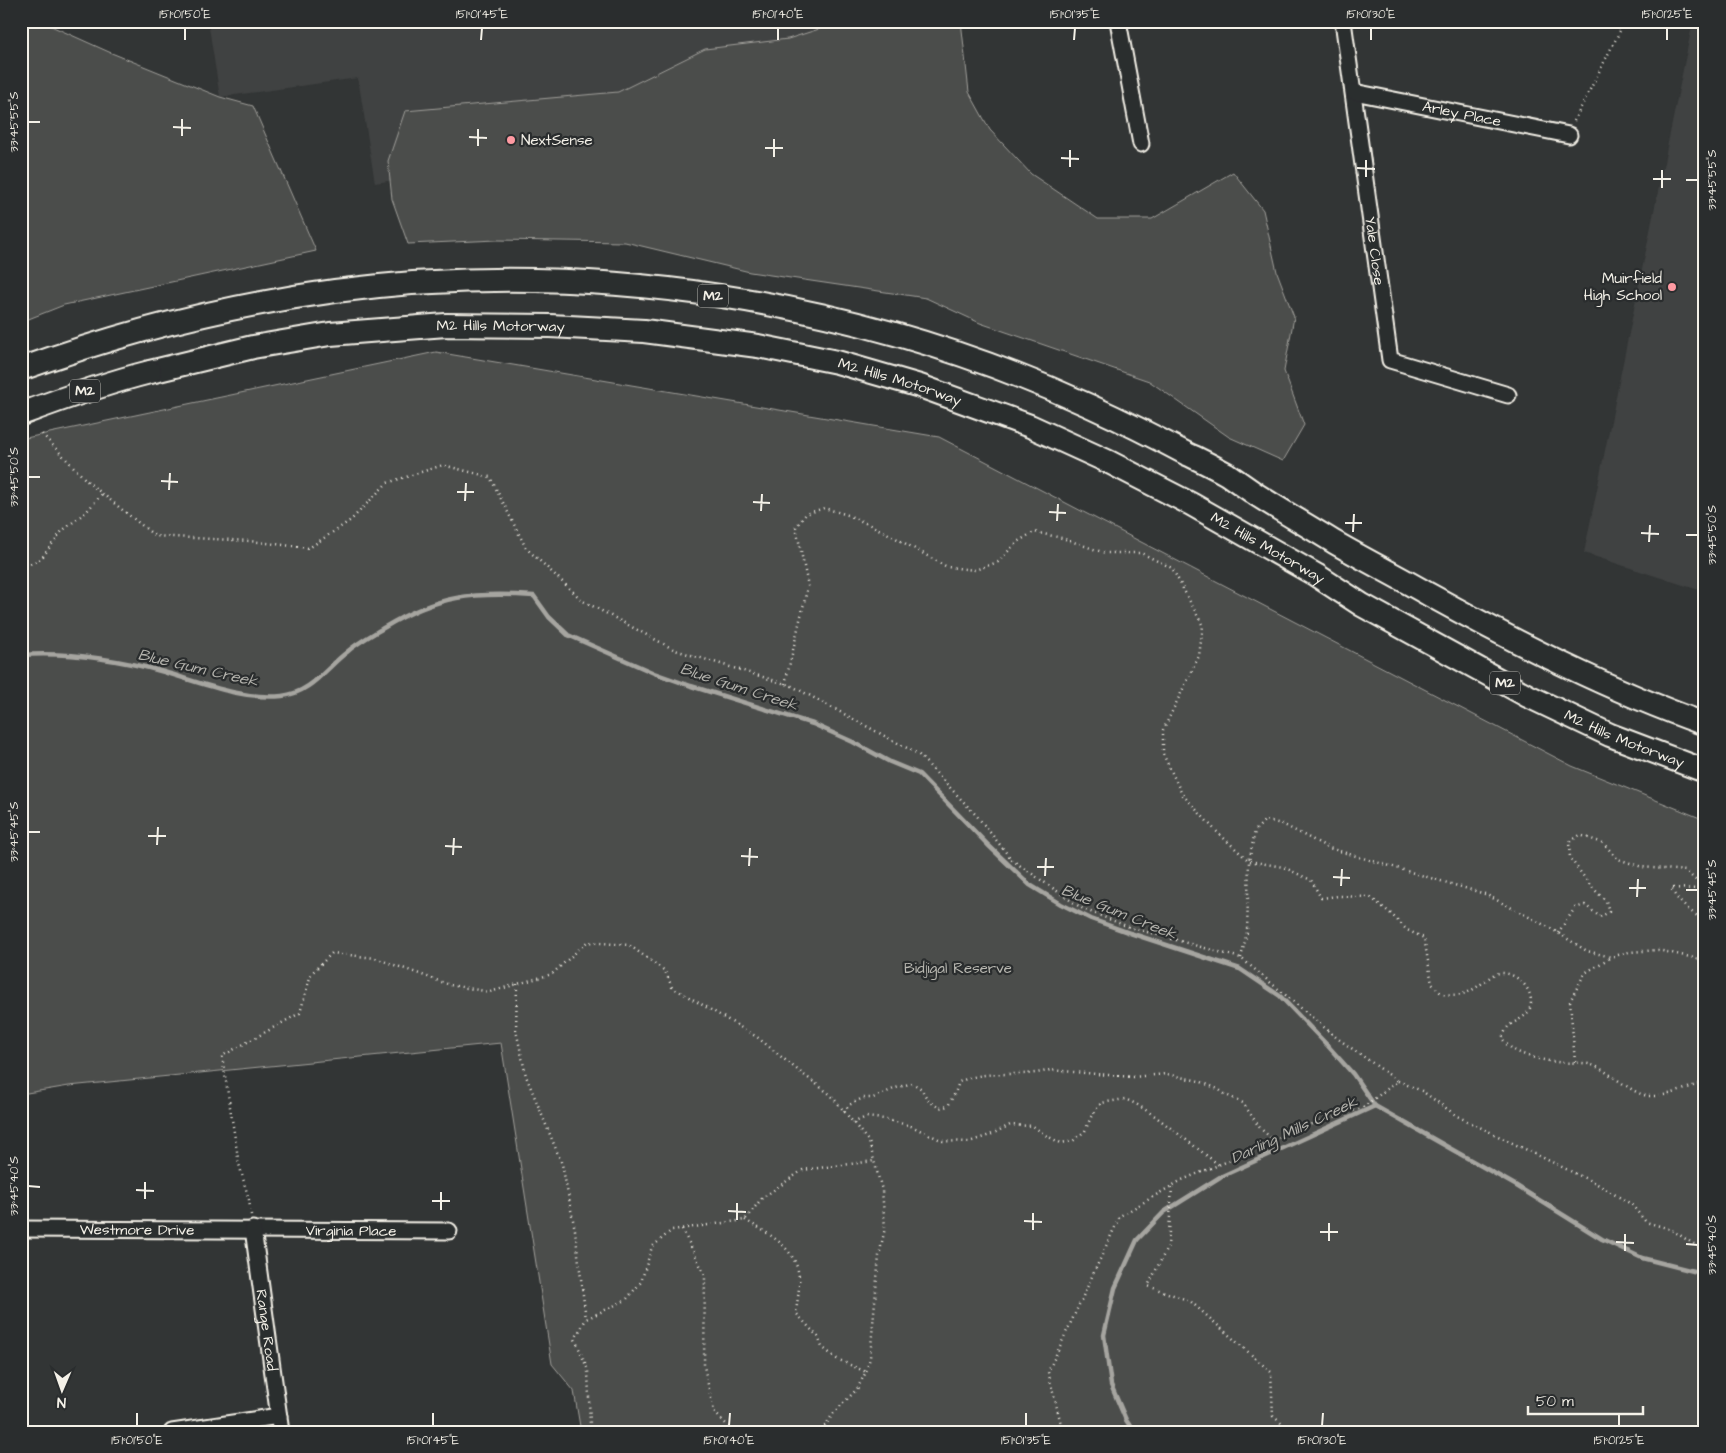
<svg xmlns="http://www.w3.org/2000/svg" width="1726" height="1453" font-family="'Architects Daughter',sans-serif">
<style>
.built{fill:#404242}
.green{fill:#4b4d4c;stroke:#a09f9a}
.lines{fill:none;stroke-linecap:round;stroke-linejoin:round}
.stream{stroke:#a6a5a0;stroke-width:4.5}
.minor-casing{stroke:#f4f1e8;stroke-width:19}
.highway-casing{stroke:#f4f1e8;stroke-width:26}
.path{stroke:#f4f1e8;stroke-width:2.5;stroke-dasharray:1 4;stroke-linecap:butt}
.minor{stroke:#2a2d2e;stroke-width:15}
.highway{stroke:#2a2d2e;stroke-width:22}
.highway-bridge-casing{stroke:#f4f1e8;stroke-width:26;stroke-linecap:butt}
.highway-bridge{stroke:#2a2d2e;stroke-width:22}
.ticks{fill:none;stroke:#f4f1e8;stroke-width:2}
.poi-dot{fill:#ff9aa2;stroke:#2a2d2e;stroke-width:2}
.labels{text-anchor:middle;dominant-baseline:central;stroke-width:4.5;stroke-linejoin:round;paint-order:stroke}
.shield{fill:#2a2d2e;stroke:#b7b6b0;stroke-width:1}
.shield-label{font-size:14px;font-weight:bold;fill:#f4f1e8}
.street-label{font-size:15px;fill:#f4f1e8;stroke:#2a2d2e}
.poi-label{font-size:15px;fill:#f4f1e8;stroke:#2a2d2e;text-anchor:start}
.park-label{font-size:15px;fill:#b9b8b1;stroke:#2a2d2e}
.water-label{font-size:16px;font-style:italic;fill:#b3b2ac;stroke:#2a2d2e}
.neatline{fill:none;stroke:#f4f1e8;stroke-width:2}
.ticks-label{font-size:12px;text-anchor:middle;fill:#f4f1e8}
</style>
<rect width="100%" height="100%" fill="#323535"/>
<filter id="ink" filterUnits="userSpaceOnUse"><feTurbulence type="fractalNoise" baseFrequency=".02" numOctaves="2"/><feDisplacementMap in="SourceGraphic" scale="10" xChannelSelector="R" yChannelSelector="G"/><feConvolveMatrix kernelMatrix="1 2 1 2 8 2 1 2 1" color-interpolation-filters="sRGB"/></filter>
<g filter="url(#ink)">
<g class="built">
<polygon points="208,21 961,21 969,92 375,183 358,78 220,97"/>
<polygon points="1693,21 1705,21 1705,592 1584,553"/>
</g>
<g class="green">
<polygon points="21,21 40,21 109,52 220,97 253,106 316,251 64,305 21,322"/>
<polygon points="844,21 961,21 969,92 990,130 1031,174 1098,219 1152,219 1233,172 1263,210 1277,272 1294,317 1284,371 1304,425 1283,461 1229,437 1149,381 980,323 926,298 750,272 625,242 497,240 408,244 392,199 388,161 405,111 618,92 705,49 788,39"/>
<polygon points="436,352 939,437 1572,766 1705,820 1705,1432 581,1432 574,1391 552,1364 501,1043 69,1086 21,1094 21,439"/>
</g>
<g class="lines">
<g class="stream">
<path d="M21 655C69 652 117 659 164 672 201 683 243 700 282 696 311 693 326 668 347 652 358 642 372 635 385 627 438 595 473 592 534 596L549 617 568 635 654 673 691 686 813 724 853 742 890 762 919 774 988 845 1030 885 1061 904 1091 919 1130 933 1240 969 1280 996 1328 1046 1353 1074 1375 1106"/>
<polyline points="1134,1432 1126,1420 1111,1385 1104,1335 1115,1288 1137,1240 1164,1212 1220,1177 1375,1106 1515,1185 1602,1239 1642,1258 1705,1274"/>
</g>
<g class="minor-casing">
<g id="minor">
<polyline points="1118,21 1141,144"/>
<path id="s1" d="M1343 21 1390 360 1508 395"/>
<path id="s2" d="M1354 92 1569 135"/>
<path id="s3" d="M21 1229 449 1231"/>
<path id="s4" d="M253 1229 281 1432"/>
<polyline points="172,1432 279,1416"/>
</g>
</g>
<g class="highway-casing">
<g id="highway">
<path d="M21 369C121 333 230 305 335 291 591 258 856 299 1090 406 1123 421 1155 437 1187 454 1201 460 1214 467 1227 474 1237 481 1247 488 1257 495 1282 511 1308 526 1334 542 1365 560 1397 576 1428 594 1517 643 1609 690 1705 724"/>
<path id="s5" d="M150 372 253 347 330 334 446 325 550 326 644 331 758 346 837 362 920 386 1030 426 1109 462 1191 504 1316 575 1362 605 1528 696 1610 735 1705 771"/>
</g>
</g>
<g class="path">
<polyline points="1574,121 1621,29 1622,21"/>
<polyline points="42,434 89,483 155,536 250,541 309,548 351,520 387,483 443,465 490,477 526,548 583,601 675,650 792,686 918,754 977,816 1012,860 1083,909 1129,927 1241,958 1337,1038 1398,1081 1362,1108 1299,1128 1238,1157 1182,1180 1120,1216 1048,1372 1063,1432"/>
<polyline points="21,568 41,559 62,531 87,511 102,494"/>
<path d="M785 684 808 586 796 527 806 514 824 508 848 515 885 532 947 567 975 570 998 562 1017 542 1034 532 1062 538 1105 553H1141L1172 568 1203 626 1199 656 1163 730V754L1182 794 1215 830 1249 861 1283 867 1311 880 1321 898 1338 896 1370 897 1389 912 1407 930 1424 938 1432 984 1442 994C1463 996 1468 994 1485 981 1488 979 1492 975 1495 974 1513 968 1536 989 1530 1008 1527 1017 1517 1020 1510 1025 1506 1028 1504 1034 1502 1038 1504 1041 1507 1045 1510 1047 1518 1055 1545 1061 1557 1062 1568 1064 1580 1061 1592 1065 1610 1071 1631 1094 1649 1096 1667 1097 1685 1089 1701 1083L1705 1088"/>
<path d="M1704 889 1671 888C1678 903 1691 912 1705 921"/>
<polyline points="1558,933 1575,908 1585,905 1600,917 1609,912 1606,901 1590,885 1570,858 1569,842 1580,835 1603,843 1618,859 1642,867 1686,871 1705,889"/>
<polyline points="1241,958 1247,932 1249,861 1255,831 1265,820 1282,824 1329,848 1485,894 1550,928 1587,951 1611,957 1629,952 1658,950 1699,959 1705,957"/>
<polyline points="517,984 516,1030 526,1076 562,1164 575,1230 586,1319"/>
<polyline points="1575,1062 1570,1001 1585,973 1611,957"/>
<polyline points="1398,1081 1422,1091 1457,1116 1597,1184 1631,1204 1646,1222 1670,1229 1705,1251"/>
<path d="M844 1112 849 1105 863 1098H873L896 1088 912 1083 922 1089C925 1098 932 1104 940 1108L948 1106 955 1093 959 1082C988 1068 1021 1079 1050 1070L1133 1077 1166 1074 1199 1081 1218 1089 1226 1095 1243 1103 1260 1128 1273 1140"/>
<polyline points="853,1123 866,1117 884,1119 911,1126 943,1141 969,1142 990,1135 1010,1125 1033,1126 1045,1135 1061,1143 1073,1141 1085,1131 1091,1117 1101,1103 1125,1099 1136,1104 1155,1116 1219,1165"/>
<polyline points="1172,1187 1168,1246 1148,1286 1190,1301 1271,1372 1273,1416 1291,1432"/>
<polyline points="251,1215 249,1200 239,1164 222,1056 300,1013 311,974 332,953 375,958 450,985 490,992 552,974 587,942 629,945 665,971 672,987 757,1037 800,1072 831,1095 869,1142 882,1190 885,1228 879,1256 870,1358 866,1372 857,1389 833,1414 821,1432"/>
<path d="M745 1220C769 1234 796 1247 799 1277 800 1288 797 1302 796 1313L818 1337 822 1347 837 1359 866 1372"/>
<polyline points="682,1229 705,1275 704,1366 714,1412 734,1432"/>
<polyline points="593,1432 590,1425 588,1370 575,1339 586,1319 626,1300 641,1282 652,1247 672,1230 745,1220 762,1198 803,1170 874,1161"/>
</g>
<use href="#minor" class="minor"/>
<use href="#highway" class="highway"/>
<g class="highway-bridge-casing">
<path id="highway-bridge" d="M21 414C64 398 106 383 150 372"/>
</g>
<use href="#highway-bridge" class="highway-bridge"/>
</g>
</g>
<path class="ticks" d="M185 40V28M481 40 482 28M778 40V28M1074 40 1075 28M1371 40V28M1667 40V28M28 122H40M173 127 191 128M182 136V119M469 137 487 138M478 146V129M765 148H783M774 157V139M1061 158 1079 159M1070 167V150M1357 168 1375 169M1366 177V160M1653 179H1671M1686 180H1698M1662 188V170M28 477H40M161 481 178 482M169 490 170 473M457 492H474M465 501 466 483M753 502 770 503M761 511 762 494M1049 512 1066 513M1057 521 1058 504M1345 523H1362M1353 532 1354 514M1641 533 1659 534M1686 535H1698M1649 542 1650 525M28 832H40M148 836H166M157 845 158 827M445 846 462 847M453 855 454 838M741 856 758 857M749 866 750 848M1037 867H1054M1045 876 1046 858M1333 877 1350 878M1341 886 1342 869M1629 888H1646M1686 890H1698M1637 897 1638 879M28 1186 40 1187M136 1190 154 1191M145 1199V1182M432 1201H450M441 1210V1192M728 1211 746 1212M737 1220V1203M1024 1221 1042 1222M1033 1230V1213M1320 1232H1338M1329 1241V1223M1616 1242 1634 1243M1686 1244 1698 1245M1625 1251V1234M137 1426V1413M433 1426V1413M729 1426 730 1413M1026 1426V1413M1322 1426 1323 1413M1619 1426V1413"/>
<g class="poi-dot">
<circle cx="511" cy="140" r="5"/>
<circle cx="1672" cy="287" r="5"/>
</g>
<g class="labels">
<g class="shield">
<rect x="698" y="284.5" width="30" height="23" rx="4"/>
<rect x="70" y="379.5" width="30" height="23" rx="4"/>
<rect x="1490" y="671.5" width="30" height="23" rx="4"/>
</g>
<g class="shield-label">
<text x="713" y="296">M2</text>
<text x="85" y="391">M2</text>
<text x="1505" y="683">M2</text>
</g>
<g class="street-label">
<text stroke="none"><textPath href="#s2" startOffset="110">Arley Place</textPath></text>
<text stroke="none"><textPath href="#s1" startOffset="232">Yale Close</textPath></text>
<text stroke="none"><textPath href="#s5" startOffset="355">M2 Hills Motorway</textPath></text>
<text stroke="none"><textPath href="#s5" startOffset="760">M2 Hills Motorway</textPath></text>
<text stroke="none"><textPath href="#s5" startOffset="1165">M2 Hills Motorway</textPath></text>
<text stroke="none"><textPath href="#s5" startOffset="1570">M2 Hills Motorway</textPath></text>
<text stroke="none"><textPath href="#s3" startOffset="116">Westmore Drive</textPath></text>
<text stroke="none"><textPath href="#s3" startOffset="330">Virginia Place</textPath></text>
<text stroke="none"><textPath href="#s4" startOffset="102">Range Road</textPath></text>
</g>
<g class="poi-label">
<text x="521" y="140">NextSense</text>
<text x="1662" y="278" text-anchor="end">Muirfield<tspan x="1662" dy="17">High School</tspan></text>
</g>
<g class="park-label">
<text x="958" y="968">Bidjigal Reserve</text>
</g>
<g class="water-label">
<text transform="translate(198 668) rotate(13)">Blue Gum Creek</text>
<text transform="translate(739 687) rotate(18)">Blue Gum Creek</text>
<text transform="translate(1119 912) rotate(22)">Blue Gum Creek</text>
<text transform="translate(1294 1130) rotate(-25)">Darling Mills Creek</text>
</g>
</g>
<rect width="1726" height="1453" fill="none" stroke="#2a2d2e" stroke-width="55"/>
<g transform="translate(62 1390) rotate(182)" stroke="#2a2d2e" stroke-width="4" paint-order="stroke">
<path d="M0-4L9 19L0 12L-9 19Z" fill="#f4f1e8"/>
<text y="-8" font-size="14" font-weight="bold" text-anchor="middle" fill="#f4f1e8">N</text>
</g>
<path d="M1528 1406v8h115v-8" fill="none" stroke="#f4f1e8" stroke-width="2.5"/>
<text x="1536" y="1406" font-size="15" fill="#f4f1e8" stroke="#2a2d2e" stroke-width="4" paint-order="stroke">50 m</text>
<rect x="28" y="28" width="1670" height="1398" class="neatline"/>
<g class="ticks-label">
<text x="185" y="18">151°01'50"E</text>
<text x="482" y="18">151°01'45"E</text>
<text x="778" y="18">151°01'40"E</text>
<text x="1075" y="18">151°01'35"E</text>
<text x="1371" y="18">151°01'30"E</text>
<text x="1667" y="18">151°01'25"E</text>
<text transform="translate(14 122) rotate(-90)" y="4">33°45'55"S</text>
<text transform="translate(1712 180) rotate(-90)" y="4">33°45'55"S</text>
<text transform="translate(14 477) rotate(-90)" y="4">33°45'50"S</text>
<text transform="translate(1712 535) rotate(-90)" y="4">33°45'50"S</text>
<text transform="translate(14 832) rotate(-90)" y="4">33°45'45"S</text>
<text transform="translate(1712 890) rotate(-90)" y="4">33°45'45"S</text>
<text transform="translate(14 1186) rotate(-90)" y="4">33°45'40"S</text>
<text transform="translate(1712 1245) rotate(-90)" y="4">33°45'40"S</text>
<text x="137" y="1444">151°01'50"E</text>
<text x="433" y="1444">151°01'45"E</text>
<text x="729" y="1444">151°01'40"E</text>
<text x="1026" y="1444">151°01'35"E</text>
<text x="1322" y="1444">151°01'30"E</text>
<text x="1619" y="1444">151°01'25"E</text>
</g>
</svg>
